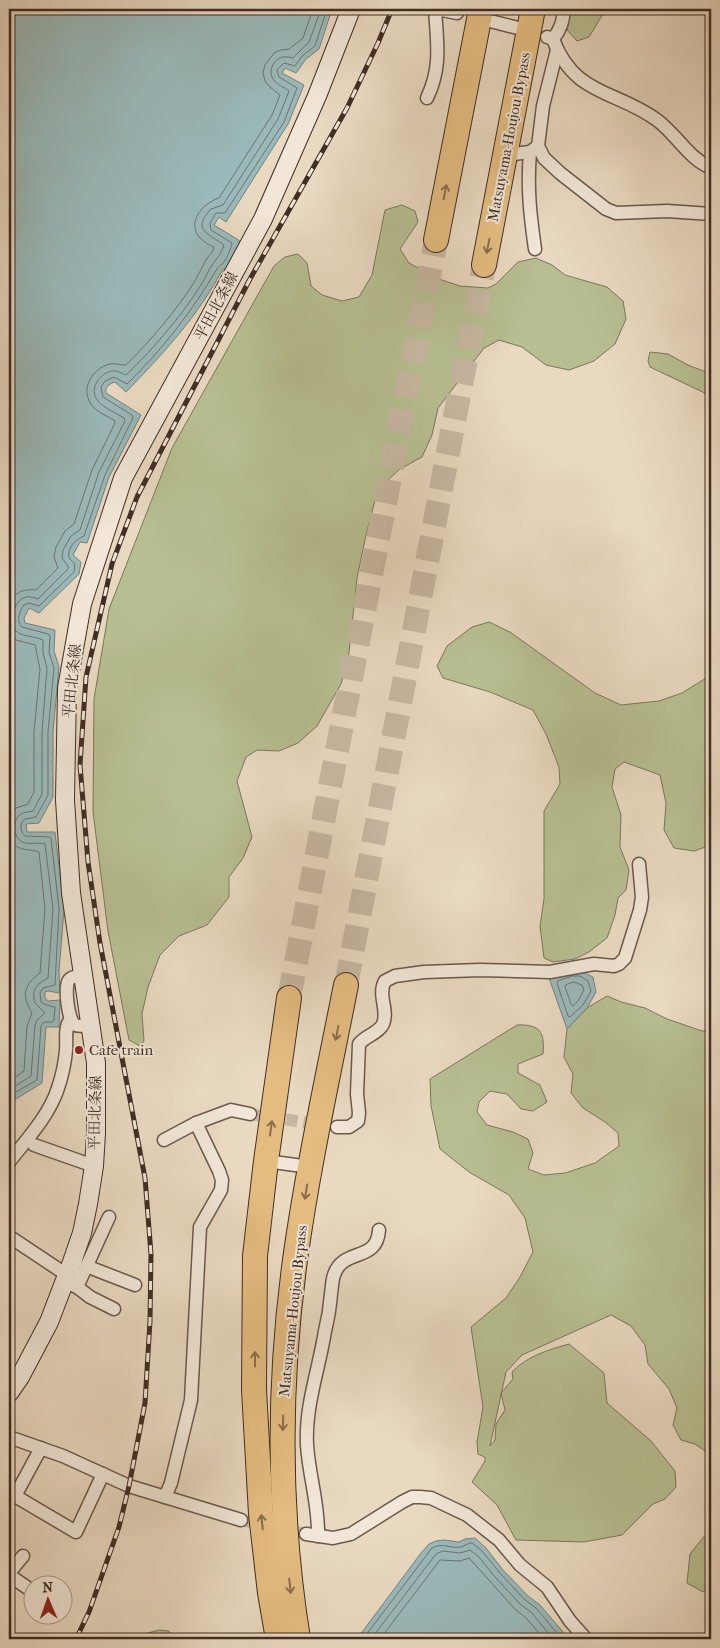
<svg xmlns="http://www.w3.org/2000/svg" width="720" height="1648" font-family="'IM FELL French Canon','Noto Serif JP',serif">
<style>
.green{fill:#b7bf92;stroke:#7c765c}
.water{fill:#9ab9ba;stroke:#76817e}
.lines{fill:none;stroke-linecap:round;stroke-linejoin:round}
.shore{stroke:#6e7370;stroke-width:1}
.street-tunnel{stroke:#c7b7a2;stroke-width:12;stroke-dasharray:12 6;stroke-linecap:butt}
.highway-tunnel{stroke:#c7b7a2;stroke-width:24;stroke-dasharray:24 12;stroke-linecap:butt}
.street-casing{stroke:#6b584c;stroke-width:15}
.secondary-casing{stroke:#412d25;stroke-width:20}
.highway-casing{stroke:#412d25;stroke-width:26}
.street{stroke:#f1e6d7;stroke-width:12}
.secondary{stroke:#f1e6d7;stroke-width:18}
.highway{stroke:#e4bc80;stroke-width:24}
.rail-casing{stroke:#412d25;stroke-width:5}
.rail{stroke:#f1e6d7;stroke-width:3;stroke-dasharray:9;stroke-linecap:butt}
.oneway{stroke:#8a6d4e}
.poi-dot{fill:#8f2418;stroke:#f1e6d7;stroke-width:2}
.labels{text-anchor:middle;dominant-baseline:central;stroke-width:4;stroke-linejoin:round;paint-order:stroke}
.street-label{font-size:15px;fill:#412d25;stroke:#f1e6d7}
.poi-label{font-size:15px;fill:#412d25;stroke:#f1e6d7;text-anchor:start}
</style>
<rect width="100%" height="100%" fill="#e9d9c1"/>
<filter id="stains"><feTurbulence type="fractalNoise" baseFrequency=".004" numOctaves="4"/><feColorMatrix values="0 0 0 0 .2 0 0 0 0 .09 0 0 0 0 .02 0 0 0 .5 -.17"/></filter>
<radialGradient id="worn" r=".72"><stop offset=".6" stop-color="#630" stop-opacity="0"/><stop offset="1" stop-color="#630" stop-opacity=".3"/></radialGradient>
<g class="green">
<polygon points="571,9 606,9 589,37 577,41 567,30"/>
<polygon points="402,205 415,211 418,222 400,249 409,263 439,279 460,286 488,288 496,284 518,262 536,258 552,265 565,275 607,287 623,301 626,319 615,344 594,361 569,370 546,365 522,347 499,340 484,348 438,408 432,435 422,457 400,469 378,489 366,535 357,578 348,661 341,684 317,726 298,743 279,751 257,750 246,757 237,781 252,837 243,858 229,877 229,897 207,925 179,936 160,955 148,987 142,1014 144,1041 140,1046 129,1040 108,931 93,812 94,699 109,609 172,448 274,266 285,257 298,254 307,263 311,286 322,295 342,301 359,297 372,275 385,210"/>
<polygon points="650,352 668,354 688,365 711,374 711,396 650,367 648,361"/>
<polygon points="489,622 510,632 595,693 621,705 659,701 682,693 711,675 711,845 694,851 674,848 664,830 666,803 660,775 624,762 615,769 612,787 621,815 620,847 629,870 626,890 618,898 615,915 607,938 589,952 575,959 553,962 544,958 540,926 544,899 544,811 560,784 559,767 546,734 533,710 490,692 443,678 437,666 447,646 472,627"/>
<path d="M607 996 621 1002 645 1008 667 1019 702 1031H711V1455L695 1444 681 1440 673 1425 677 1408 669 1389 648 1364 645 1345 631 1326 611 1315 522 1355 506 1372 490 1446 495 1440 496 1424 505 1410 501 1393 513 1379 512 1372C527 1356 548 1350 569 1344L604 1373 607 1403 651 1441 675 1471 676 1487 665 1499 653 1504 622 1535 584 1542 516 1540 497 1505 472 1482 485 1461V1457L478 1454 477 1442 483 1407 471 1327 506 1298 520 1277 533 1252 525 1218 509 1195 469 1172 440 1149 431 1106 430 1079 517 1025C540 1024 545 1032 543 1054L518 1064V1073L540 1085 547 1102 533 1111 521 1109 507 1094 490 1091 479 1102 477 1112 487 1125 513 1132 528 1139 533 1153 528 1169 544 1175 565 1173 595 1163 619 1146 618 1133 605 1122 583 1108 571 1093 573 1074 564 1057 567 1029 587 1008Z"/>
<polygon points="711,1528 711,1587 703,1592 687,1583 690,1554"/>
<polygon points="159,1630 168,1631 180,1639 137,1639 148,1633"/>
</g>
<g class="water">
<path d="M9 9H332L319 49 306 59 296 73 285 68 282 73 304 85 288 124 226 222 219 217 214 225 240 241 226 269H223C198 316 163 354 126 392L115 382C109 384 105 387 106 393L141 415 109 477 87 543 80 542 73 555 81 562 79 574 39 613 29 608 24 618 25 623 55 630 54 651 59 667 53 732V797L39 823 26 824 27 832H55L64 909 59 971 60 993 48 991 45 992V998L48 1001 60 1000 59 1027H46L42 1083 11 1102 9 1100Z"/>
<polygon points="581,971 593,977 596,992 587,1008 567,1029 549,978"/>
<polygon points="475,1538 486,1548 503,1570 528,1596 540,1605 569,1639 357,1639 421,1553 429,1544 436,1541 444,1540 459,1542 465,1539"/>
</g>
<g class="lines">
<g class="shore">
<path d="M9 604C15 591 24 589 36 590L58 568 54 557 56 547 65 531 74 524 92 470 115 423 114 420C107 416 96 412 91 404 80 388 93 368 110 364 115 363 120 365 126 365 151 340 176 311 195 281 199 274 202 267 206 260 209 255 213 253 214 247 209 245 204 242 200 238 186 222 203 203 219 198L272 115 280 95 270 87 265 81 263 73 265 65 274 53 281 50 289 49 303 38 313 9"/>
<polyline points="9,633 16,640 35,645 40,669 34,732 34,792 28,804 16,808 9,817"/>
<path d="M9 837C16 852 26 848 39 852L45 909 40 973C24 985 21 995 32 1013L27 1026 24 1071 9 1082"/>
<polygon points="573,976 580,976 588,981 591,991 583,1005 570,1017 568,1016 557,983 558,981"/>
<polygon points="574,982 582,985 584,990 578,1001 573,1006 571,1004 565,987 566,985"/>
<path d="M9 1090 31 1076 35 1025 37 1020 45 1013 35 1003C31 989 37 984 48 978L53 909 45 844C38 842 29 845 22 842 13 837 12 819 21 814 24 812 29 812 33 811L42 794V732L47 668 43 653V640C35 636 22 637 16 631 8 622 14 600 26 597 30 596 35 598 38 599L68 569V566L62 558 63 550 71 536 80 530 99 472 125 421 124 418C116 413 104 408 98 401 88 389 100 373 112 371 118 370 122 374 126 375 154 348 180 318 201 285 205 279 208 271 212 265 217 258 222 253 224 245 209 234 191 230 211 209L223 205 278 119 289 91C285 87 276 85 273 79 268 72 273 61 280 58 284 56 289 57 293 58L309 42 321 9"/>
<path d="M9 1096 37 1080 41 1026 44 1022H53L54 1020 55 1007 46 1005 41 1002 40 993 43 988 55 985 59 909 51 838 49 837 25 836C20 832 19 823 25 819L36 817 48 795V732L54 668 49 652 50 636 48 634 22 627C16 621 19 612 24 605L29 603 39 606 74 572 75 564 69 558C67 547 76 539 84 536L105 475 133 418 132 415 103 397 101 387 105 381 114 377 127 384C163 349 192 311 217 269 218 267 221 265 222 264 227 259 231 249 232 243L211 230 210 223 216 213H225L284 122 297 88 279 77 277 70 284 63 295 66 302 56 315 46 327 9"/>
<path d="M363 1639 432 1548C444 1542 450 1549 461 1547 465 1546 467 1543 472 1543L482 1551 500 1573 525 1600 536 1608 562 1639"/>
<polyline points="371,1639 436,1554 443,1551 460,1553 470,1550 478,1556 495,1577 520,1604 532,1613 553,1639"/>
<polyline points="380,1639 440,1560 460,1561 469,1558 515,1609 527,1619 544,1639"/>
</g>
<g class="street-tunnel">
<polyline points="250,1114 322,1125"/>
<polyline points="241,1520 306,1534"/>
</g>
<g class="highway-tunnel">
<polyline points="346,985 484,265"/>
<polyline points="289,998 436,240"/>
</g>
<g class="street-casing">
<g id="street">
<polyline points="437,9 457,13"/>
<polyline points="490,21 522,29"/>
<path d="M547 37 553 39C574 96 616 90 657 120 677 135 688 158 711 168"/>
<path d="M553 39C561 29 563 21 564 9"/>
<path d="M427 98C442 67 437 42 435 9"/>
<polyline points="538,146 544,158 560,173 606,209 616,213 667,211 711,214"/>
<path d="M530 152C527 188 530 214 535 249"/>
<polyline points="505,155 530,152 538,146 543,106 557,50"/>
<path d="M83 975C79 976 72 976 69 980 64 986 68 1021 75 1025 79 1027 86 1025 91 1025"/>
<path d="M337 1127H349L358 1121 359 1113 357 1094 359 1044C365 1036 379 1033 383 1024 389 1010 377 995 385 981L395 976 424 972 480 970 550 972 594 964 614 966 619 964 625 958 640 910 642 897 639 864"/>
<polyline points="164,1140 196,1123 231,1110 250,1114"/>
<polyline points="34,1145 94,1166"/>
<polyline points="266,1161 310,1167"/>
<path d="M9 1162C27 1139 49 1116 58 1088 62 1076 65 1063 66 1050 67 1040 64 1028 70 1020"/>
<polyline points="13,1239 67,1275"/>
<polyline points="86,1266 135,1285"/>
<polyline points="64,1282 77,1287 109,1217"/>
<polyline points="77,1287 90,1297 114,1309"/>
<polyline points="9,1437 63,1456 129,1486 241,1520"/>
<polyline points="41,1448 15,1496 76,1532 103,1474"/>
<polyline points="165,1497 171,1483 191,1400 200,1227 221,1190 222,1180 219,1171 196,1123"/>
<polyline points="306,1534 333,1538 351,1534 402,1502 412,1497 420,1497 431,1498 467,1515 499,1540 520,1565 547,1587 570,1621 586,1639"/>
<path d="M318 1536C319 1505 309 1476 307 1445 305 1406 319 1369 325 1331 328 1319 330 1306 331 1294 332 1288 332 1280 334 1275 343 1247 377 1263 379 1230"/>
<polyline points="9,1573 23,1556"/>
<polyline points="9,1575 32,1591"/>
<polyline points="52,1586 53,1584"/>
</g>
</g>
<g class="secondary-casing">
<polyline id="secondary" points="9,1393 20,1377 49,1322 72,1262 82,1233 88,1204 94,1166 96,1133 96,1063 71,893 65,800 67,688 82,604 123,478 263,219 317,96 351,9"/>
</g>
<g class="highway-casing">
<g id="highway">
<polyline points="436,240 481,9"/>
<polyline points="484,265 533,9"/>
<polyline points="278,1639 270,1593 261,1514 254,1390 255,1256 266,1161 289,998"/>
<path d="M298 1639C278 1514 278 1386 295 1260 308 1167 328 1076 346 985"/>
</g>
</g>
<use href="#street" class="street"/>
<use href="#secondary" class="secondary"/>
<use href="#highway" class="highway"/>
<g class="rail-casing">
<polyline id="rail" points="76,1639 89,1612 119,1527 129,1486 145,1403 150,1321 151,1254 145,1178 100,943 88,862 80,765 86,677 112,564 137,497 250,279 347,108 378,43 392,9"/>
</g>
<use href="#rail" class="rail"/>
</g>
<defs><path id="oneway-shaft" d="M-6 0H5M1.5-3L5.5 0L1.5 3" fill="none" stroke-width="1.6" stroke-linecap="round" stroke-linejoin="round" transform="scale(1.25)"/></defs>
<g class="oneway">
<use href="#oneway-shaft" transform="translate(445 192) rotate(-79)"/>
<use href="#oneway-shaft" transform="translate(488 246) rotate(101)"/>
<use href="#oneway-shaft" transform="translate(337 1033) rotate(101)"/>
<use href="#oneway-shaft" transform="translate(271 1128) rotate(-82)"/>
<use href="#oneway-shaft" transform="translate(306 1192) rotate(99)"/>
<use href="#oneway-shaft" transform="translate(255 1359) rotate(-90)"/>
<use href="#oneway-shaft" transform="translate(283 1423) rotate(92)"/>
<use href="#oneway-shaft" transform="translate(262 1522) rotate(-96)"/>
<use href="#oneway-shaft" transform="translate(290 1586) rotate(84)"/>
</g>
<circle class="poi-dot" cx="79" cy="1050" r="5"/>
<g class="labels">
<g class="street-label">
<text transform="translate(509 137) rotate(-79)">Matsuyama-Houjou Bypass</text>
<text transform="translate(216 306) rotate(-62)">平田北条線</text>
<text transform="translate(72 681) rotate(-84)">平田北条線</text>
<text transform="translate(95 1113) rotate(-89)">平田北条線</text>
<text transform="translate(293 1311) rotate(-84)">Matsuyama-Houjou Bypass</text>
</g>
<g class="poi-label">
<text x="89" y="1050">Cafe train</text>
</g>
</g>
<rect width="720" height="1648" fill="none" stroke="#e9d9c1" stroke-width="30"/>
<rect x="10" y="10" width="700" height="1628" fill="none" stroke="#412d25" stroke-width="2.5"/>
<rect x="15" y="15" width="690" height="1618" fill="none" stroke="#412d25"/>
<g transform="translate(48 1600) rotate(358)"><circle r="24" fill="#f1e6d7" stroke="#ab9c90"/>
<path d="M0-4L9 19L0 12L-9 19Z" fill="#8f2418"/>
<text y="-8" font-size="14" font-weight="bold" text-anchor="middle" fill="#412d25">N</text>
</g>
<rect width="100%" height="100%" filter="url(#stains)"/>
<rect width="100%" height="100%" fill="url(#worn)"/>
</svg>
